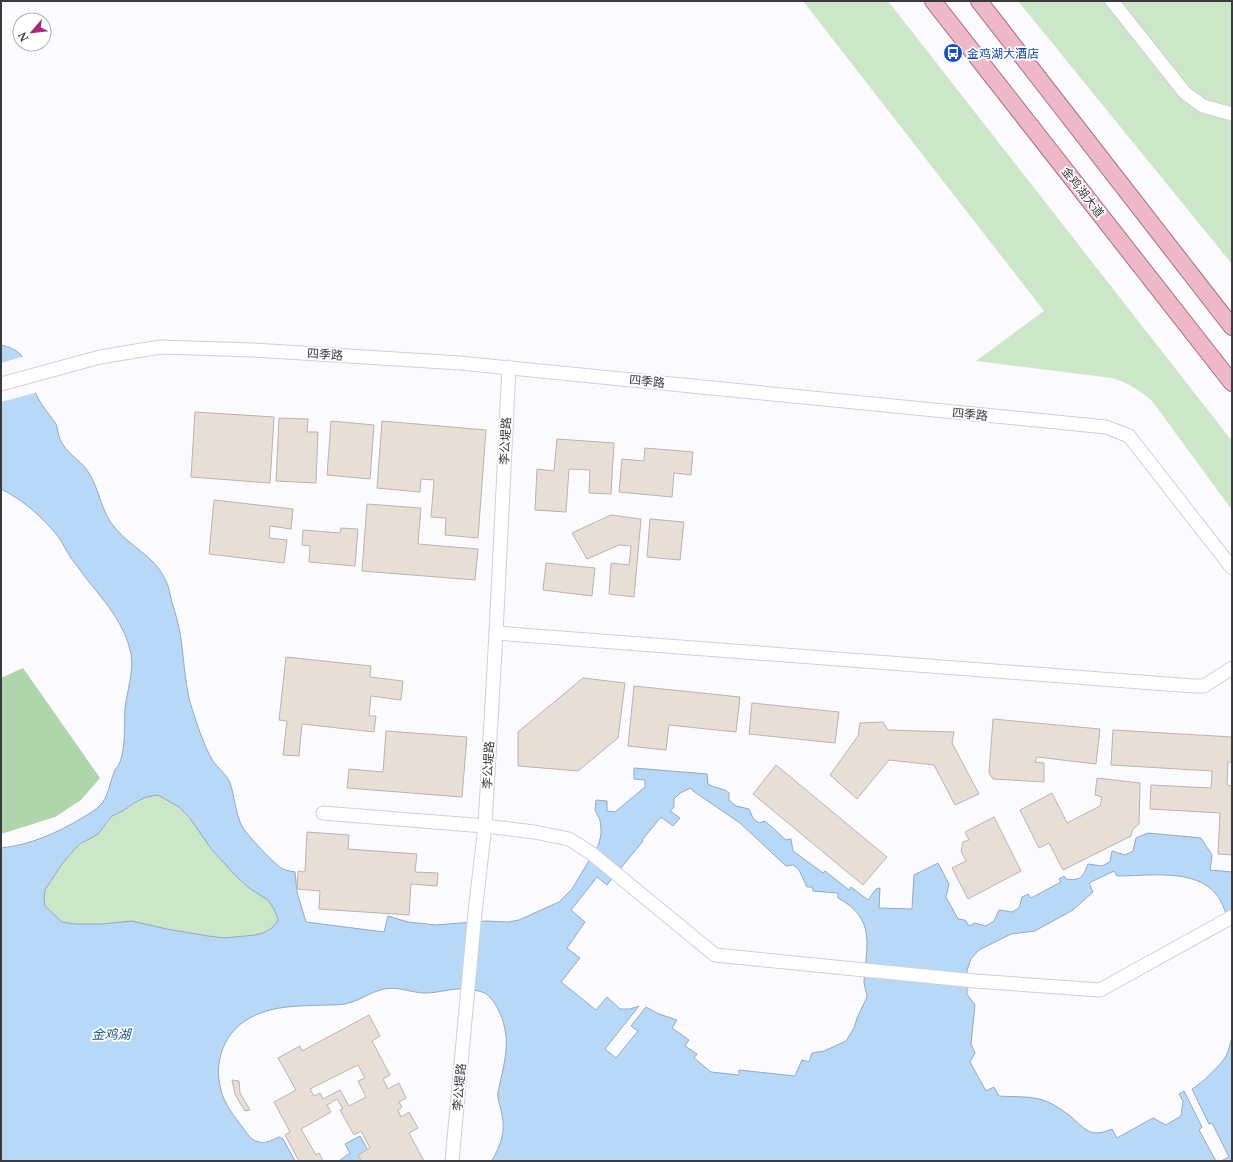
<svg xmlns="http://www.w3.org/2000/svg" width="1233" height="1162" font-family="'Noto Serif','Noto Sans SC',serif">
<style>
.green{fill:#cbe7c8}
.forest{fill:#afd6ab}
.water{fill:#b8d8f8;stroke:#92a9c0;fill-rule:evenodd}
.pier{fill:#fbfaff}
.building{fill:#e7ded6;stroke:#bbb3ab;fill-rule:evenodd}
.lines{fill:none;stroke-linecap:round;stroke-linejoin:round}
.minor-casing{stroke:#d0cfd9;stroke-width:15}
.major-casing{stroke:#a86d80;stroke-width:18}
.minor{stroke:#fff;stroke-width:13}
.major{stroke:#eeb8c8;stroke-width:16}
.labels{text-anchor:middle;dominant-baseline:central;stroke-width:3.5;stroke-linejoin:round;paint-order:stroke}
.transit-label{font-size:12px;fill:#164399;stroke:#fff;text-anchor:start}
.street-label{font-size:12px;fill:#3a3a3e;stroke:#fff}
.water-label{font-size:13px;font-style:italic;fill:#205a8c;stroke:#fff}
</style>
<rect width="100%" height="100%" fill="#fbfaff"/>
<g class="green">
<path d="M803 1H888L1232 441V510L1152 401C1140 390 1128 383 1112 378L976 361 1044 311Z"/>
<polygon points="1018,1 1232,1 1232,264"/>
<polygon points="158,795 179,807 189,817 212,850 238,878 249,888 268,900 276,912 278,919 277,922 272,928 263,933 255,935 224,938 208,936 167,929 132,921 103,924 75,924 62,922 45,906 44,898 45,890 62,863 74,850 107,824 112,816 123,811 134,803 146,797"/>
</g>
<polygon class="forest" points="23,668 100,778 81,800 55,817 1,834 1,678"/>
<g class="water">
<path d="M1 345C33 352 27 374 38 398 43 408 51 416 56 424 58 429 58 435 60 439 66 453 79 459 87 470 100 488 100 512 116 529 132 548 156 557 166 581 169 587 170 595 172 602 175 612 178 622 180 633 184 656 184 678 190 702 195 718 204 747 213 761 218 768 227 775 230 783 235 797 235 813 242 826 246 834 276 866 283 869 287 871 291 871 295 872L297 892 306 922 384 932 388 916 408 922 436 925 486 921 508 922 519 920 559 902 572 889 599 844 601 834V828L600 820 595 810 596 800 607 801V811L615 812 645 787V780L634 779V768L707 774 708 784C716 789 722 787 729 793V800L736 806 749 809 753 818 759 823 765 821 786 840 791 839 793 851 823 873 825 871 849 890 851 887 868 900 876 889 880 888 879 908 912 909 914 875 938 863 949 884 946 897 958 919 965 920 969 926 975 923 986 926 994 921 999 910 1012 912 1019 908 1022 897 1028 894 1031 898 1061 882 1059 879 1064 876 1066 879C1081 881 1083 877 1088 864L1102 866 1110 862 1112 851 1125 855 1133 851 1136 838 1148 833 1201 838 1212 855 1210 870 1232 872V927C1226 916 1224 904 1216 894 1195 868 1147 876 1117 876L1114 871 1089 883 1093 892 1073 910 1042 927 1035 931 1011 934 979 950 971 959 967 970V994L975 1005 971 1044 975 1053 970 1062 986 1091 994 1087 999 1096C1012 1097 1026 1096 1039 1099 1049 1101 1061 1109 1069 1115 1085 1128 1089 1139 1112 1129L1117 1138 1153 1118 1166 1125 1181 1116 1183 1101 1179 1094 1184 1091 1202 1127 1199 1130 1216 1161H492C500 1145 506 1133 502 1115 501 1106 497 1101 498 1092 505 1059 513 1038 497 1007 493 1001 489 994 482 992 472 989 459 988 449 990 442 991 433 993 426 993 411 993 398 986 384 989 370 992 358 1002 344 1004 339 1005 332 1005 326 1005 304 1006 279 1005 258 1014 223 1028 210 1065 224 1099 228 1108 234 1116 240 1124 246 1131 249 1140 259 1142 266 1144 272 1140 279 1137L283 1139 295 1161H1V848C30 845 57 833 82 818 89 814 97 809 102 803 109 794 110 781 115 770 117 767 119 765 120 762 126 745 124 726 125 708 127 691 134 672 131 654 125 625 107 604 89 582 83 574 77 566 71 558 66 550 62 542 57 535 42 517 22 499 1 489ZM691 788 693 791 740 823 786 866 793 865 799 870 807 887H812L813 891 838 893V898C877 919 866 946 864 982 864 987 867 992 867 997L857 1018 854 1028 846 1041 824 1051 812 1053 809 1062 802 1060 795 1076 739 1070V1075L711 1072 694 1058 697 1054 685 1046 689 1040 672 1028 677 1020 659 1014 646 1007 631 1026 638 1031 616 1058 605 1049 639 1006 630 1009H620L607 997 596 1010 561 982 580 958 567 948 585 922 571 910 597 877 607 885 643 841 642 840 661 817 673 826 680 818 670 811 674 807V799L680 793ZM158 795 179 807 189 817 212 850 238 878 249 888 268 900 274 909 278 919 277 922 272 928 263 933 255 935 224 938 208 936 167 929 132 921 103 924H75L62 922 45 906 44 898 45 890 62 864 74 850 80 844 98 834 112 816 123 811 134 803 146 797Z"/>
<path d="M1232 1038V1161H1221L1229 1157 1212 1123 1209 1124 1192 1089C1201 1084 1221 1065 1226 1056 1229 1050 1230 1044 1232 1038Z"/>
<polygon points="360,1136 374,1161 339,1161 350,1153 345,1144"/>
</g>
<polygon class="pier" points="25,356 28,360 38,392 1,402 1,363"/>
<g class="building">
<polygon points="195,412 274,417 270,483 191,477"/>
<polygon points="279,418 308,419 307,432 318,432 316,483 276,481"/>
<polygon points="331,421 374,425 370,479 327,475"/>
<polygon points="382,421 486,430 478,538 445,535 446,518 431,517 434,480 421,479 420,492 377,488"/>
<polygon points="557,439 614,443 611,494 589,493 590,470 569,469 566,512 535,510 537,469 554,471"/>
<polygon points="645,448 693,452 691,475 674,473 672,497 619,492 622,459 644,461"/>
<polygon points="214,500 293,509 291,529 270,526 269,538 287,540 284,563 209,554"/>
<polygon points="367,504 421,508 418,544 478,549 475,580 362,571"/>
<polygon points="611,515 641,519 634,597 609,594 611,563 629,565 631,546 619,545 587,559 572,533"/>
<polygon points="650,519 684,522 680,560 647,557"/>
<polygon points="341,528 358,529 355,566 309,562 310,546 302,545 303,530 340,533"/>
<polygon points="546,563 595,568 592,596 543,590"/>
<polygon points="286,657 371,666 370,677 403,681 401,700 371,696 369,716 376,716 374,732 302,724 299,756 283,755 287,721 279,720"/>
<polygon points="583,678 625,683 618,738 578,771 518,766 518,732"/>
<polygon points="634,686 740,697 736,732 669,725 666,750 628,746"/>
<polygon points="752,703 839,712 835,743 749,734"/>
<polygon points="993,719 1100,729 1096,764 1037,757 1035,762 1044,763 1044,782 993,779 989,773"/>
<polygon points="883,722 888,730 954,732 952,743 979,794 955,805 934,765 889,760 857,799 830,775 858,736 860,723"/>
<polygon points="1113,730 1232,737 1232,762 1228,762 1227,785 1232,786 1232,855 1218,854 1220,813 1150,809 1151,785 1211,788 1212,771 1111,765"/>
<polygon points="386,731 467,737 462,797 347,788 349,769 383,772"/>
<polygon points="776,765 887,857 863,885 753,794"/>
<polygon points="1097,778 1140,783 1139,824 1133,829 1131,836 1063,870 1049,843 1039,848 1020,810 1052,793 1067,823 1100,806 1102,797 1095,795"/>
<polygon points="994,817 1021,871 968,899 952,868 966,861 961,851 963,842 969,840 965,832"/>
<polygon points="307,832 349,835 348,849 417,854 415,872 438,873 437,886 411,884 409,915 319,909 320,891 297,889 298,871 305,872"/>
<path d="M369 1015 380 1036 372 1041 390 1075 383 1079 388 1089 399 1083 406 1098 399 1102 402 1107 398 1110 401 1117 409 1112 418 1128 409 1133 424 1161H361L358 1155 370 1148 361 1131 354 1135 340 1110 343 1109 337 1099 327 1105 331 1112 301 1129 316 1155 319 1153 323 1161H299L285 1135 290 1132 274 1102 296 1090 278 1058 300 1046 302 1051ZM358 1065 365 1078 358 1081 366 1097 349 1106 340 1090 323 1099 320 1093 314 1096 310 1089Z"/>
<polygon points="232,1080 239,1081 240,1093 250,1110 245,1111 240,1103 235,1094"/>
</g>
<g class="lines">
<g class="minor-casing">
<g id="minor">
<polyline points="1112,1 1185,93 1203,106 1232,114"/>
<polyline points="1,384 100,357 160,347 253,350 460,363 1106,427 1129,436 1232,568"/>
<polyline points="496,633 1193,686 1204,686 1232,668"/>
<polyline points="323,813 485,826 534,832 569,839 591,853 715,955 975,981 1100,990 1232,917"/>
<polyline points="452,1161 475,912 485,826 496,633 509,367"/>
</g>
</g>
<g class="major-casing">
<g id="major">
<polyline points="933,1 1232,383"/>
<polyline points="979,1 1232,327"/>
</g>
</g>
<use href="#minor" class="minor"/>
<use href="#major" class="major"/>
</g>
<defs>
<g id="bus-disc" transform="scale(1)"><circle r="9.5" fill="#1a4fb4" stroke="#fff"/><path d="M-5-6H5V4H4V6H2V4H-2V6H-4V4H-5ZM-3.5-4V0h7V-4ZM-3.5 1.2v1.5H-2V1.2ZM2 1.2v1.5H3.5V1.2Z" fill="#fff"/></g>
</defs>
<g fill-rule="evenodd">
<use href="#bus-disc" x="953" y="53"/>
</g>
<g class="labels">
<g class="transit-label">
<text x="967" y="53">金鸡湖大酒店</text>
</g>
<g class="street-label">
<text transform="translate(1083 192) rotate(52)">金鸡湖大道</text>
<text transform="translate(325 354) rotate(4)">四季路</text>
<text transform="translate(647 381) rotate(6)">四季路</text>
<text transform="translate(970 414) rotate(6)">四季路</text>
<text transform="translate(505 441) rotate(-87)">李公堤路</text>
<text transform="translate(488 765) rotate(-87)">李公堤路</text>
<text transform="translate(459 1087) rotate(-85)">李公堤路</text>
</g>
<g class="water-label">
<text x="111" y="1034">金鸡湖</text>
</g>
</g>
<rect width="1233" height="1162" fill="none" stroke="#3a3a3e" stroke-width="4"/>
<g transform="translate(32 32) rotate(242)"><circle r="19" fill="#ffffff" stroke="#b0b0b2"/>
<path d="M0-3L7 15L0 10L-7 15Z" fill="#a72b7d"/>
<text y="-6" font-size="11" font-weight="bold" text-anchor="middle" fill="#3a3a3e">N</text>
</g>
</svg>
